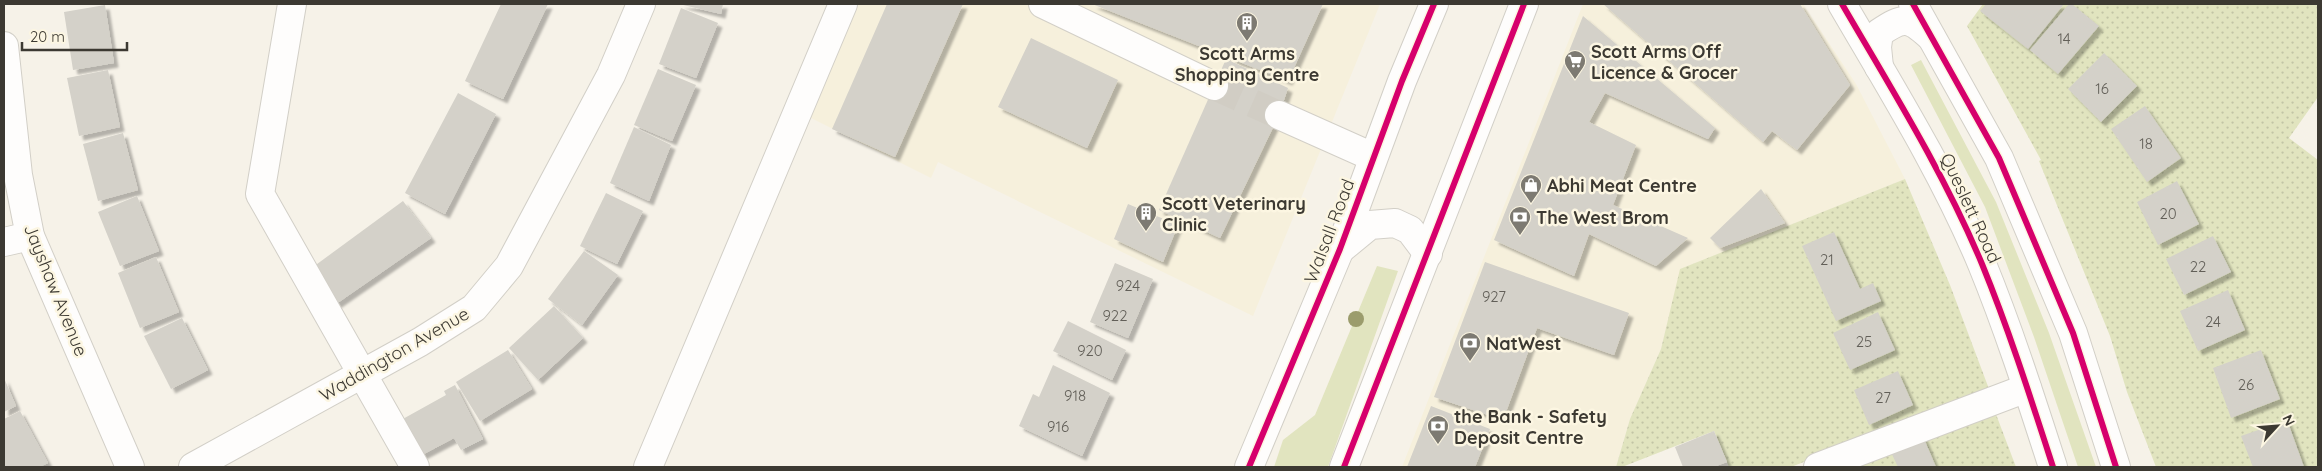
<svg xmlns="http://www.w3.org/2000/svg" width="2322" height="471" font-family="Quicksand,sans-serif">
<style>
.built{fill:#f6f0dc}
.grass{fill:#e1e4bf}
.garden{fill:url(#garden-dots)}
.building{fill:#d4d1c9;filter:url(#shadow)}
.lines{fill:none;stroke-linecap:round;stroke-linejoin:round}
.minor-tunnel{stroke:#d1cdc4;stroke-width:28;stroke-dasharray:28 14;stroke-linecap:butt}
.minor-casing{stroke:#d2cfc7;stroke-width:30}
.highway-casing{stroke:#d2cfc7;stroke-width:30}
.minor{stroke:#fefdfc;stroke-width:28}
.highway{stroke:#fefdfc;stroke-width:28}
.cycleway-casing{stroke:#fcf6e2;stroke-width:9}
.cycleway{stroke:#d6006c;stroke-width:6}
.tree{fill:#9b9c6c}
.labels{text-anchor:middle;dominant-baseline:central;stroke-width:5;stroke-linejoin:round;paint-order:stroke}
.number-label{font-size:15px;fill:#625f58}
.poi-label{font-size:18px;font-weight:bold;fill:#3c3932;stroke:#fcf6e2;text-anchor:start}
.street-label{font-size:18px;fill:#3c3932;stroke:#fcf6e2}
</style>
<defs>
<pattern id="garden-dots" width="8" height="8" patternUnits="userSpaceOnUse" patternTransform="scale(1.25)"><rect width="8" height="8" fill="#e1e4bf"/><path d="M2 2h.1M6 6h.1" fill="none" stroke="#c2c4a5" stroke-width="1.8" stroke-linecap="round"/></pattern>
<filter id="shadow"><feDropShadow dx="4.5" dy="4.5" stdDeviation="1" flood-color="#0004"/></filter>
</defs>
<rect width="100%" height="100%" fill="#f6f2e8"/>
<g class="built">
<polygon points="858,4 1380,4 1253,316 938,162 931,178 807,116"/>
<polygon points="1583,4 1803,4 1856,84 1905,179 1681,269 1661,349 1630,419 1616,467 1402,467"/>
</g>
<g class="grass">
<polygon points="1921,60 1996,202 2049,333 2096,467 2078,467 2034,337 1985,207 1911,65"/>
<polygon points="1377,266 1398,271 1328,467 1274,467 1283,440 1315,415"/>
</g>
<g class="garden">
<polygon points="1983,4 2318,4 2318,97 2289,138 2318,160 2318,467 2156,467 2127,392 2110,336 2039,161 2041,160 1967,26"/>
<polygon points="1905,179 1950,285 1989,389 1791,467 1729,467 1714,431 1622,467 1616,467 1630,419 1661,349 1680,269"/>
<polygon points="1994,409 2016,467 1849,467"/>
</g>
<g class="building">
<polygon points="501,4 548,4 503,99 465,81"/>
<polygon points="679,4 723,4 721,14"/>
<polygon points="887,4 963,4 895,157 832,129"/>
<polygon points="1092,4 1323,4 1288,81"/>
<polygon points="1603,4 1800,4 1850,85 1797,150 1772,131 1763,142"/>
<polygon points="1986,4 2064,4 2028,49 1980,11"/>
<polygon points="2069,4 2072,4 2099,26 2058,74 2030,50"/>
<polygon points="105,5 114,63 73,70 64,12"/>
<polygon points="681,8 718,23 696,78 659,64"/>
<polygon points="1583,16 1715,128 1708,139 1605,93 1589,122 1636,145 1613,205 1688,238 1656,266 1589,234 1574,276 1494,240"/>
<polygon points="1031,38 1118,80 1087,148 998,107"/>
<polygon points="2104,53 2137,86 2101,122 2068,89"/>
<polygon points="1226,59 1288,88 1279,115 1220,238 1159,210"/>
<polygon points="658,69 696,85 672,141 634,125"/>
<polygon points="108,70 120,127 79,136 67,78"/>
<polygon points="458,93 496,114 445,214 405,193"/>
<polygon points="2145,106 2181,158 2147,182 2111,129"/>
<polygon points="634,127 671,145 649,201 610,183"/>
<polygon points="123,133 138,190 98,201 83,144"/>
<polygon points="2177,181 2199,224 2158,245 2137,202"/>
<polygon points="1761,189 1785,223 1720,248 1710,238"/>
<polygon points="606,193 643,211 617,264 580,246"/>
<polygon points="137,196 159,251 120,266 98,212"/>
<polygon points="403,201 431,238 336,304 313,267"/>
<polygon points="1128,204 1178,225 1163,262 1114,239"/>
<polygon points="1834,232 1860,289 1873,283 1881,301 1836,321 1802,246"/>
<polygon points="2213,236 2231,272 2184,295 2166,259"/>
<polygon points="584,251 618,275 582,325 548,299"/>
<polygon points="156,257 179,312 140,328 118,273"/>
<polygon points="1485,262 1629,313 1614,355 1537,328 1503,420 1434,397"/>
<polygon points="1115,263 1153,279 1128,338 1090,322"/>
<polygon points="2228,290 2245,330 2198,351 2180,311"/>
<polygon points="554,306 583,338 538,380 509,348"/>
<polygon points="1878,312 1895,350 1850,370 1833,333"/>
<polygon points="182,318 208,370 171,389 144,336"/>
<polygon points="1068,321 1126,350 1112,380 1053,351"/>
<polygon points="508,350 532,389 480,421 456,382"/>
<polygon points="2261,350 2280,399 2231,418 2213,368"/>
<polygon points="1053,365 1110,393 1082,456 1019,426 1033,394 1039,397"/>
<polygon points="1898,371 1913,405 1869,425 1854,390"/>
<polygon points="4,378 16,406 4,412"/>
<polygon points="455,385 483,439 461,450 454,438 420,456 401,420 446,395 444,391"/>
<polygon points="1431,406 1490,429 1475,467 1407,467"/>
<polygon points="20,411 48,463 39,467 4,467 4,419"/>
<polygon points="2287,420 2304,467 2253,467 2241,436"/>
<polygon points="1714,431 1727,462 1713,467 1683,467 1675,447"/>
<polygon points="1922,434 1936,467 1898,467 1889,448"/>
</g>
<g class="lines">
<polyline class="minor-tunnel" points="1214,86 1279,115"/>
<g class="minor-casing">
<g id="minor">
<polyline points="292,4 260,194 415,467"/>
<polyline points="1043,4 1214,86"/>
<polyline points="4,46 18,175 30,236 130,467"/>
<polyline points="1279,115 1373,157"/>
<polyline points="4,242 30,236"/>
<polyline points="193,467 420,342 474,308 509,266 611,75 641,4"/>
<polyline points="648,467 843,4"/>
<polyline points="1818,467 2027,388"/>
</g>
</g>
<g class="highway-casing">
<g id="highway">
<path d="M1842 4C1891 88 1944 173 1982 264 2009 330 2031 399 2053 467"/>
<polyline points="1913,4 1999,158 2073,333 2116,467"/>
<path d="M1879 67 1877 47 1879 33C1904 16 1909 17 1931 37"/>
<polyline points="1342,248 1370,225 1395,223 1410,230 1428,254"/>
<polyline points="1249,467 1340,249 1402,81 1434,4"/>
<polyline points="1344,467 1524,4"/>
</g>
</g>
<use href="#minor" class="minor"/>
<use href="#highway" class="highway"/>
<g class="cycleway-casing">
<g id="cycleway">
<path d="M1842 4C1891 88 1944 173 1982 264 2009 330 2031 399 2053 467"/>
<polyline points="1913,4 1999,158 2073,333 2116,467"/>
<polyline points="1249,467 1340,249 1402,81 1434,4"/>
<polyline points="1344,467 1524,4"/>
</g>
</g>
<use href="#cycleway" class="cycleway"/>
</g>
<circle class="tree" cx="1356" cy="319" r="8"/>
<defs>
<g id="building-pin" transform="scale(1.125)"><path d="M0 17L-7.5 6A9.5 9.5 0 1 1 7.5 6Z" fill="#7d7a72" stroke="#fcf6e2"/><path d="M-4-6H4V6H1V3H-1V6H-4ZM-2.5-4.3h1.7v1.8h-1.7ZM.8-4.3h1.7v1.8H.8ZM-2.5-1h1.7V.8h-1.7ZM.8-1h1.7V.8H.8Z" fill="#fff"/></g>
<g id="supermarket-pin" transform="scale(1.125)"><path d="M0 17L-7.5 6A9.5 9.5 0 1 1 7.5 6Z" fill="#7d7a72" stroke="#fcf6e2"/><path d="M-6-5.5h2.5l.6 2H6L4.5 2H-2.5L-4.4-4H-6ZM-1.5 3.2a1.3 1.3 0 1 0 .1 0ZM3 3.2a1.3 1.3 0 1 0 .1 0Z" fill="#fff"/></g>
<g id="shop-pin" transform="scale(1.125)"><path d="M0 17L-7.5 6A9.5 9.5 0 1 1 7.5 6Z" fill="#7d7a72" stroke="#fcf6e2"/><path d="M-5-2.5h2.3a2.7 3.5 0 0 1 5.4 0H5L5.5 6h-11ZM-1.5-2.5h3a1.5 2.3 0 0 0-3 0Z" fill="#fff"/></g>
<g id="bank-pin" transform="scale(1.125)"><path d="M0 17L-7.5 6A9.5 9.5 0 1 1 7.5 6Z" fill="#7d7a72" stroke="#fcf6e2"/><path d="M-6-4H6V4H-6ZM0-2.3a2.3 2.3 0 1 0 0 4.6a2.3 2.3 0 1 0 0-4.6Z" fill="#fff"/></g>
</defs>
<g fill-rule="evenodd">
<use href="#building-pin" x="1247" y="23"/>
<use href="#supermarket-pin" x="1575" y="61"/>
<use href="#shop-pin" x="1531" y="185"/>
<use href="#building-pin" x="1146" y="213"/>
<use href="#bank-pin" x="1520" y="217"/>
<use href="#bank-pin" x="1470" y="343"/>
<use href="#bank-pin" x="1438" y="426"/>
</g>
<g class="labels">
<g class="number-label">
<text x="2064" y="38">14</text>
<text x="2102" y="88">16</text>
<text x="2146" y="143">18</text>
<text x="2168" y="213">20</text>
<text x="1827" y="259">21</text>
<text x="2198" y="266">22</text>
<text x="1128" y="285">924</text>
<text x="1494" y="296">927</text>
<text x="1115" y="315">922</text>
<text x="2213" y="321">24</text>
<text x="1864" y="341">25</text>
<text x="1090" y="350">920</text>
<text x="2246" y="384">26</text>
<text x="1075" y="395">918</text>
<text x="1883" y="397">27</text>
<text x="1058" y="426">916</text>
</g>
<g class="poi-label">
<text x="1591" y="51">Scott Arms Off<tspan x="1591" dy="21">Licence &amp; Grocer</tspan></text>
<text x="1247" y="53" text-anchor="middle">Scott Arms<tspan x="1247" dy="21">Shopping Centre</tspan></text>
<text x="1547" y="185">Abhi Meat Centre</text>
<text x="1162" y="203">Scott Veterinary<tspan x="1162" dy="21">Clinic</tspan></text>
<text x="1536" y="217">The West Brom</text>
<text x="1486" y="343">NatWest</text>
<text x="1454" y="416">the Bank - Safety<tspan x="1454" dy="21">Deposit Centre</tspan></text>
</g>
<g class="street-label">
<text transform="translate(1971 208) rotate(65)">Queslett Road</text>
<text transform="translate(1329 231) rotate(-69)">Walsall Road</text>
<text transform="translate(56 290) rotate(68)">Jayshaw Avenue</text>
<text transform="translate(394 354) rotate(-30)">Waddington Avenue</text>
</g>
</g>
<rect width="2322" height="471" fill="none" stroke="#3c3932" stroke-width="10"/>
<g transform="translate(2277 426) rotate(64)" stroke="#fcf6e2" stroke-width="4" paint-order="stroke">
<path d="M0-4L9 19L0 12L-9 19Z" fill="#3c3932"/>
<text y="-8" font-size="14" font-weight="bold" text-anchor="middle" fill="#3c3932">N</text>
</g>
<path d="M22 42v8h105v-8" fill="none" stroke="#3c3932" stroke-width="2.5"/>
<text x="30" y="42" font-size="15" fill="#3c3932" stroke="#fcf6e2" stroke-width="4" paint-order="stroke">20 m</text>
</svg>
